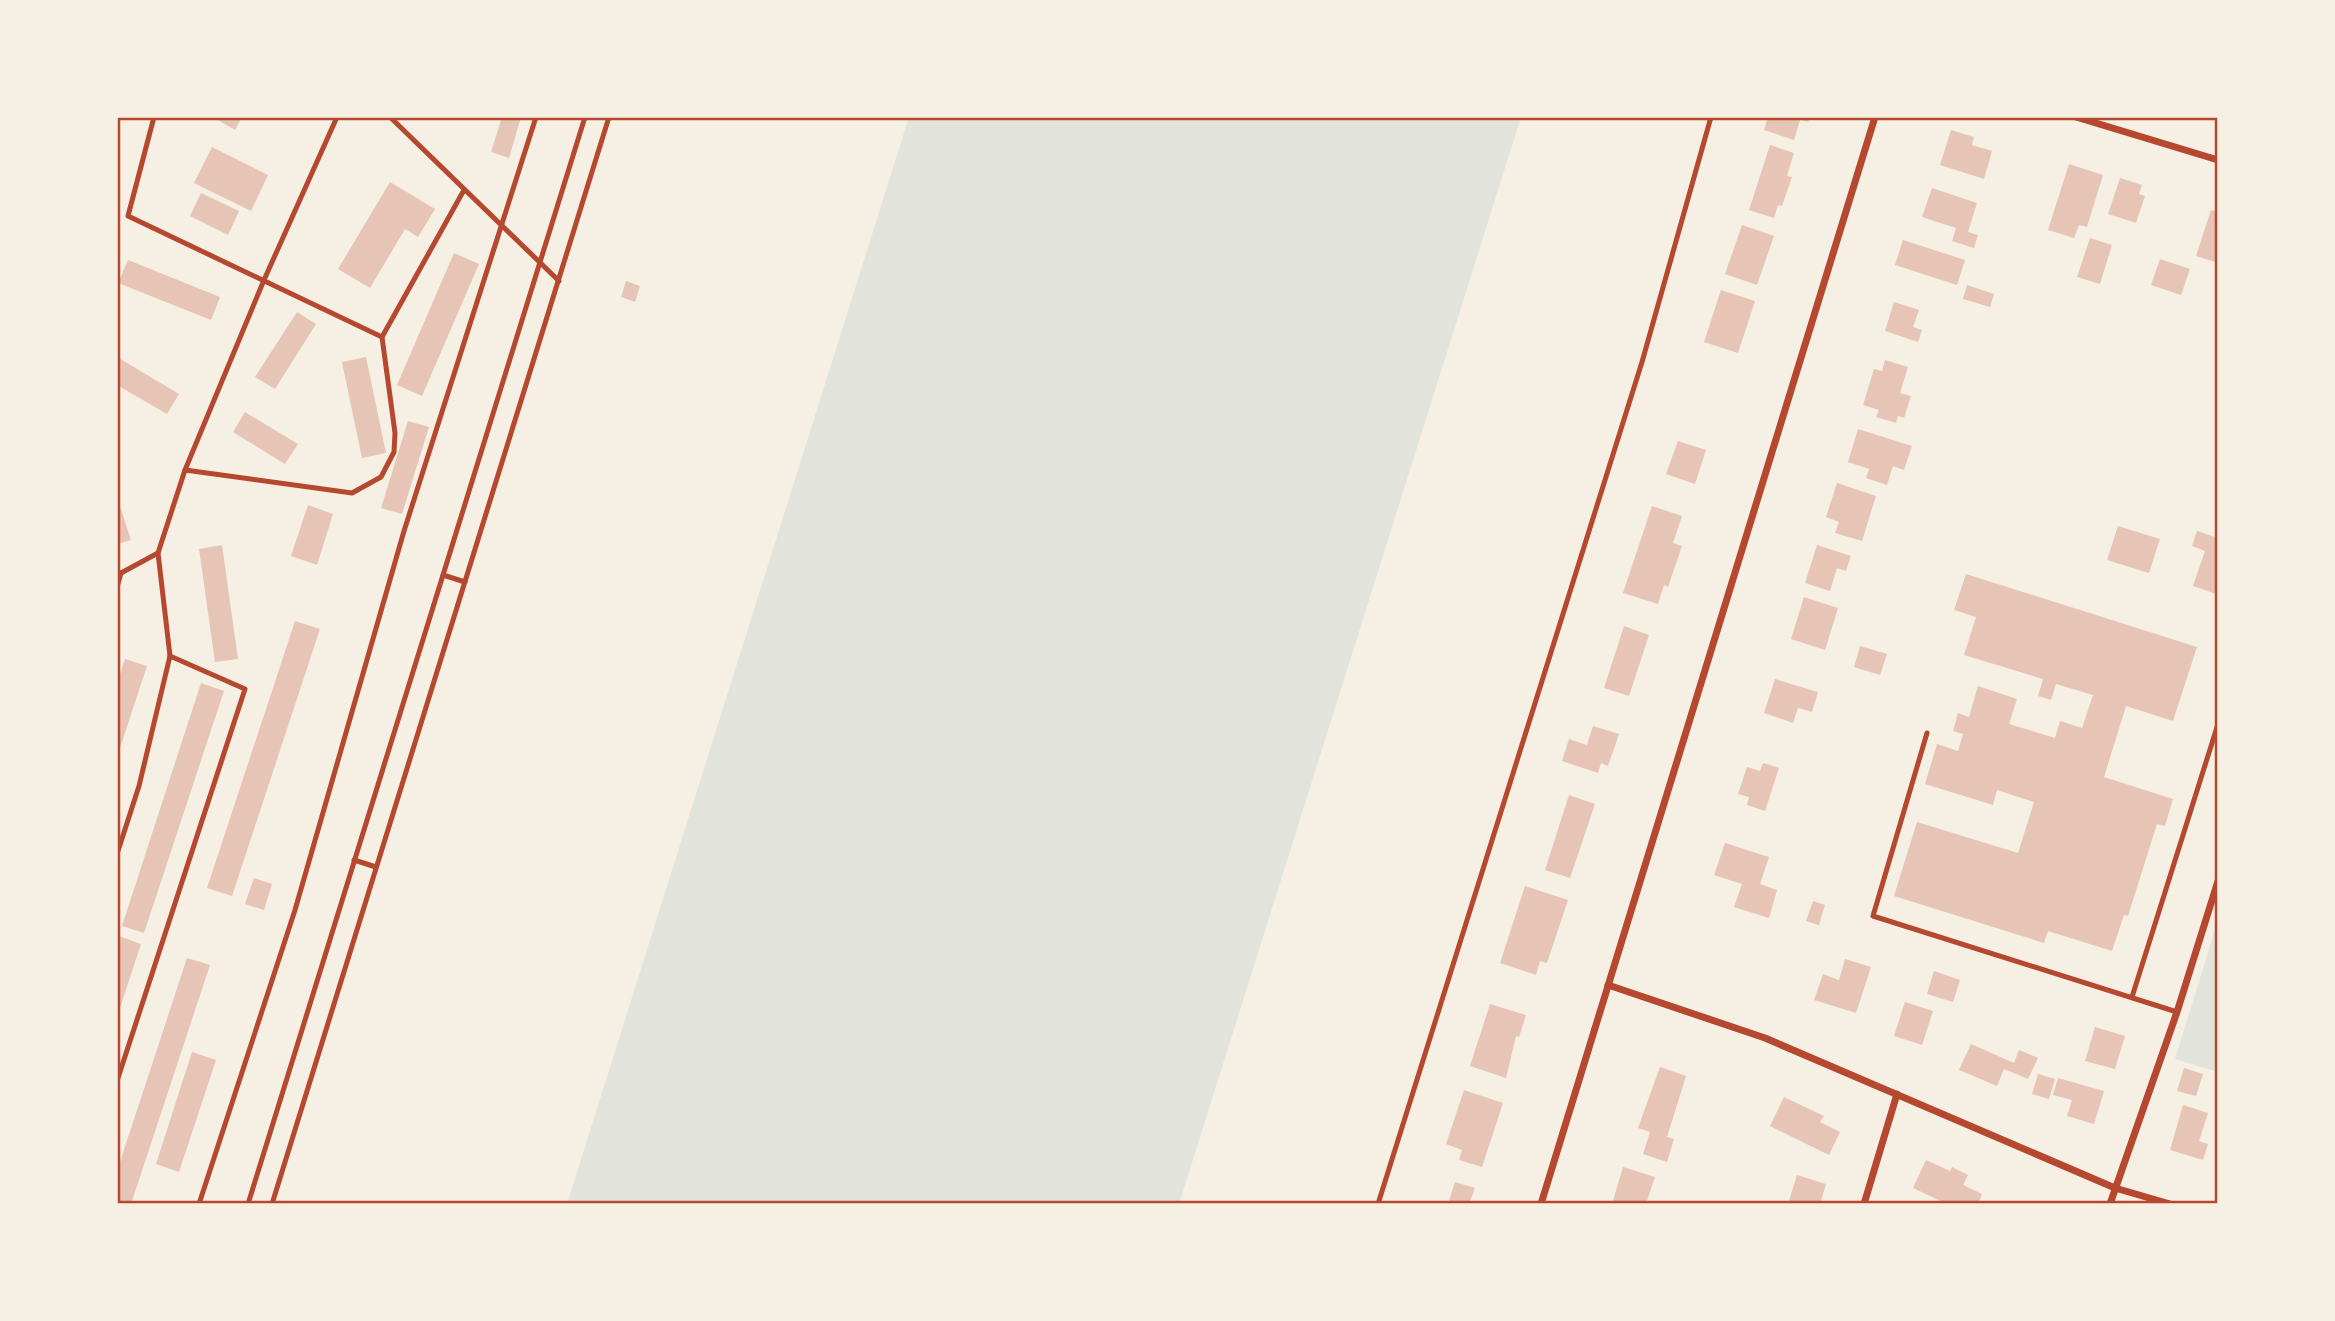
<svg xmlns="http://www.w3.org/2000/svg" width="2335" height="1321" font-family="Figtree,sans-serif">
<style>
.green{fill:#e2e4dc}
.building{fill:#e6c5b7}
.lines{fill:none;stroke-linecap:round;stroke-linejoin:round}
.service{stroke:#b5482f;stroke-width:5}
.minor{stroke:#b5482f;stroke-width:7}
.neatline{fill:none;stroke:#b5482f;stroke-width:2.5}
</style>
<rect width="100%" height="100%" fill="#f6efe4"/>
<g class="green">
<polygon points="909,117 1521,117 1179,1204 567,1204"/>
<polygon points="2218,920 2218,1072 2175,1059"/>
</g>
<g class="building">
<polygon points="213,117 242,117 235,130"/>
<polygon points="502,117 521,117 509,158 491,152"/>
<polygon points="1768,117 1810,117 1808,122 1800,120 1794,140 1764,130"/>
<polygon points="1951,130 1974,137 1972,145 1992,151 1984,179 1940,165"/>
<polygon points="1770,145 1794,153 1787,176 1792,177 1782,206 1778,205 1774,218 1749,210"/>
<polygon points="212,147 268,175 251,211 194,183"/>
<polygon points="2069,164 2103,175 2087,227 2079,225 2074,238 2048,230"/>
<polygon points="2120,178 2142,185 2139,194 2145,196 2136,223 2108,214"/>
<polygon points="390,182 435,209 418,237 405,229 370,288 338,269"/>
<polygon points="1932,188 1977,203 1968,232 1978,235 1974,248 1952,241 1956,228 1922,217"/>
<polygon points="201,193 239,211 228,235 190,216"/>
<polygon points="2211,210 2218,212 2218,263 2196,256"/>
<polygon points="1742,225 1774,236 1757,285 1725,274"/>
<polygon points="2090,238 2112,245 2100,284 2077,277"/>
<polygon points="1903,240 1965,260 1957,285 1895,265"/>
<polygon points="454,253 479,264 422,396 397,385"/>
<polygon points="2160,259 2190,269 2181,295 2151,285"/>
<polygon points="128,260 220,297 211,320 118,283"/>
<polygon points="626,281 640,286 635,302 621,297"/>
<polygon points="1967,285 1994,294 1990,307 1963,299"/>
<polygon points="1721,290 1755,301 1738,353 1704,342"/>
<polygon points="1894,302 1919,310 1913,327 1922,330 1918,342 1885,331"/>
<polygon points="297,312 316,324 275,389 255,377"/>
<polygon points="117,357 179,394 167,414 117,385"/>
<polygon points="366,357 386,453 362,458 342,362"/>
<polygon points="1885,360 1908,367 1900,393 1911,396 1904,418 1898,416 1896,423 1876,417 1879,410 1863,405 1874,369 1882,371"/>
<polygon points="245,412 298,444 285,464 233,432"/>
<polygon points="408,421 429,427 402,514 381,508"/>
<polygon points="1858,429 1912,446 1904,470 1893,466 1887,485 1866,478 1869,469 1848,462"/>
<polygon points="1678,441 1706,450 1695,484 1666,474"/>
<polygon points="1837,483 1876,496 1862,541 1835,533 1839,522 1826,517"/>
<polygon points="117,497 131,540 117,544"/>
<polygon points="308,505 333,514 317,565 291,556"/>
<polygon points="1652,506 1682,516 1673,543 1682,546 1668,587 1664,585 1658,604 1623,593"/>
<polygon points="2118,526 2160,539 2149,573 2107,560"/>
<polygon points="2197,531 2218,538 2216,594 2193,586 2205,551 2192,546"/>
<polygon points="222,545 238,659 215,662 199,549"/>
<polygon points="1817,545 1851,556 1846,571 1837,568 1830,591 1805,583"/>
<polygon points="1966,574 2197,647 2173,721 2126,706 2104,777 2173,799 2165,826 2157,824 2128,916 2124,915 2112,951 2048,931 2044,943 1894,896 1917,822 2018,853 2034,802 1997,790 1993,805 1925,784 1937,744 1958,751 1963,734 1953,731 1958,713 1969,717 1978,686 2017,699 2009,724 2055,738 2060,721 2082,728 2093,695 2056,684 2051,700 2038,696 2043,679 1964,655 1976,617 1954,610"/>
<polygon points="1804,597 1838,608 1825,650 1791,639"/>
<polygon points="295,621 320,629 232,896 207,888"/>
<polygon points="1624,626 1649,635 1629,696 1604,688"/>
<polygon points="1860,646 1887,654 1880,675 1854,667"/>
<polygon points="125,659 147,666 118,754 117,683"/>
<polygon points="1775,679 1818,692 1812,712 1798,708 1793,723 1764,713"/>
<polygon points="201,683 224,691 144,933 122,926"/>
<polygon points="1593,726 1619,734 1608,766 1601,763 1598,773 1562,761 1569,739 1587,745"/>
<polygon points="1763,763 1779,768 1765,811 1747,805 1749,797 1738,794 1747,767 1760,771"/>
<polygon points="1569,795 1595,804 1570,878 1545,870"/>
<polygon points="1725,843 1769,857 1760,884 1777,890 1769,918 1734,907 1742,884 1714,875"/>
<polygon points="254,878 272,884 264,910 245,904"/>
<polygon points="1525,886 1568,900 1547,963 1540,961 1536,975 1500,963"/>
<polygon points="1813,901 1825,905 1819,925 1806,921"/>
<polygon points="119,936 141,944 118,1014 117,942"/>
<polygon points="187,958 210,965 131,1204 117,1204 117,1171"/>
<polygon points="1845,959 1871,967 1856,1013 1814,1000 1823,974 1839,980"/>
<polygon points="1934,971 1960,980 1953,1002 1927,994"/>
<polygon points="1905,1002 1933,1011 1922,1045 1894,1036"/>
<polygon points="1490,1004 1526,1015 1519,1037 1516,1036 1506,1078 1470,1066"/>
<polygon points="2095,1027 2125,1036 2115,1069 2085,1061"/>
<polygon points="1971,1044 2014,1063 2019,1050 2038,1058 2028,1079 2004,1069 1997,1086 1959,1070"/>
<polygon points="192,1052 216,1060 179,1172 156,1164"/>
<polygon points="1660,1067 1686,1076 1667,1137 1674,1139 1667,1162 1643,1154 1650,1132 1638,1128"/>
<polygon points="2184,1068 2203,1074 2196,1096 2177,1091"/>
<polygon points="2038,1074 2055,1079 2049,1099 2032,1094"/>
<polygon points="2058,1078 2104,1091 2094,1124 2067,1116 2072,1100 2053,1095"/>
<polygon points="1464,1090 1503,1103 1482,1167 1459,1160 1462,1150 1446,1144"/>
<polygon points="1784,1097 1824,1116 1820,1122 1840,1132 1829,1155 1770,1126"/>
<polygon points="2183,1105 2208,1113 2199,1141 2208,1144 2203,1160 2170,1150"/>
<polygon points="1926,1160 1950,1171 1952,1167 1968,1175 1963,1185 1982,1194 1978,1204 1947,1204 1913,1188"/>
<polygon points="1623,1167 1655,1177 1646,1204 1612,1204"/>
<polygon points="1797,1175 1826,1184 1820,1204 1788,1204"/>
<polygon points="1455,1182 1475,1188 1469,1204 1448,1204"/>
</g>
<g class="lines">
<g class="service">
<polyline points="154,117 128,216 382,337 464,190"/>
<polyline points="390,117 559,281"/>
<polyline points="185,470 352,493 381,477 394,452 395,433 382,337"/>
<polyline points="117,573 121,573 158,553 185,470 264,280 337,117"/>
<polyline points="443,575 465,582"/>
<polyline points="117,587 121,573"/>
<polyline points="1927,733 1873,916 2177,1012"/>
<polyline points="117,854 139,786 170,656 158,553"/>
<polyline points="354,860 376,867"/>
<polyline points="2132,997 2218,724"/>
<polyline points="117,1081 245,689 170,656"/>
<polyline points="199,1204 295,910 404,531 536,117"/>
<polyline points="248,1204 585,117"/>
<polyline points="272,1204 609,117"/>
<polyline points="1378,1204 1642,362 1711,117"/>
</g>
<g class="minor">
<polyline points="2076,117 2218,160"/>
<polyline points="1608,985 1765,1038 2115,1188 2170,1204"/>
<polyline points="1541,1204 1875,117"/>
<polyline points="1864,1204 1897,1094"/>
<polyline points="2110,1204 2177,1012 2218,881"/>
</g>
</g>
<rect width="2335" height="1321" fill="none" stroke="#f6efe4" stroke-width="238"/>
<rect x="119" y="119" width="2097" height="1083" class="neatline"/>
</svg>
